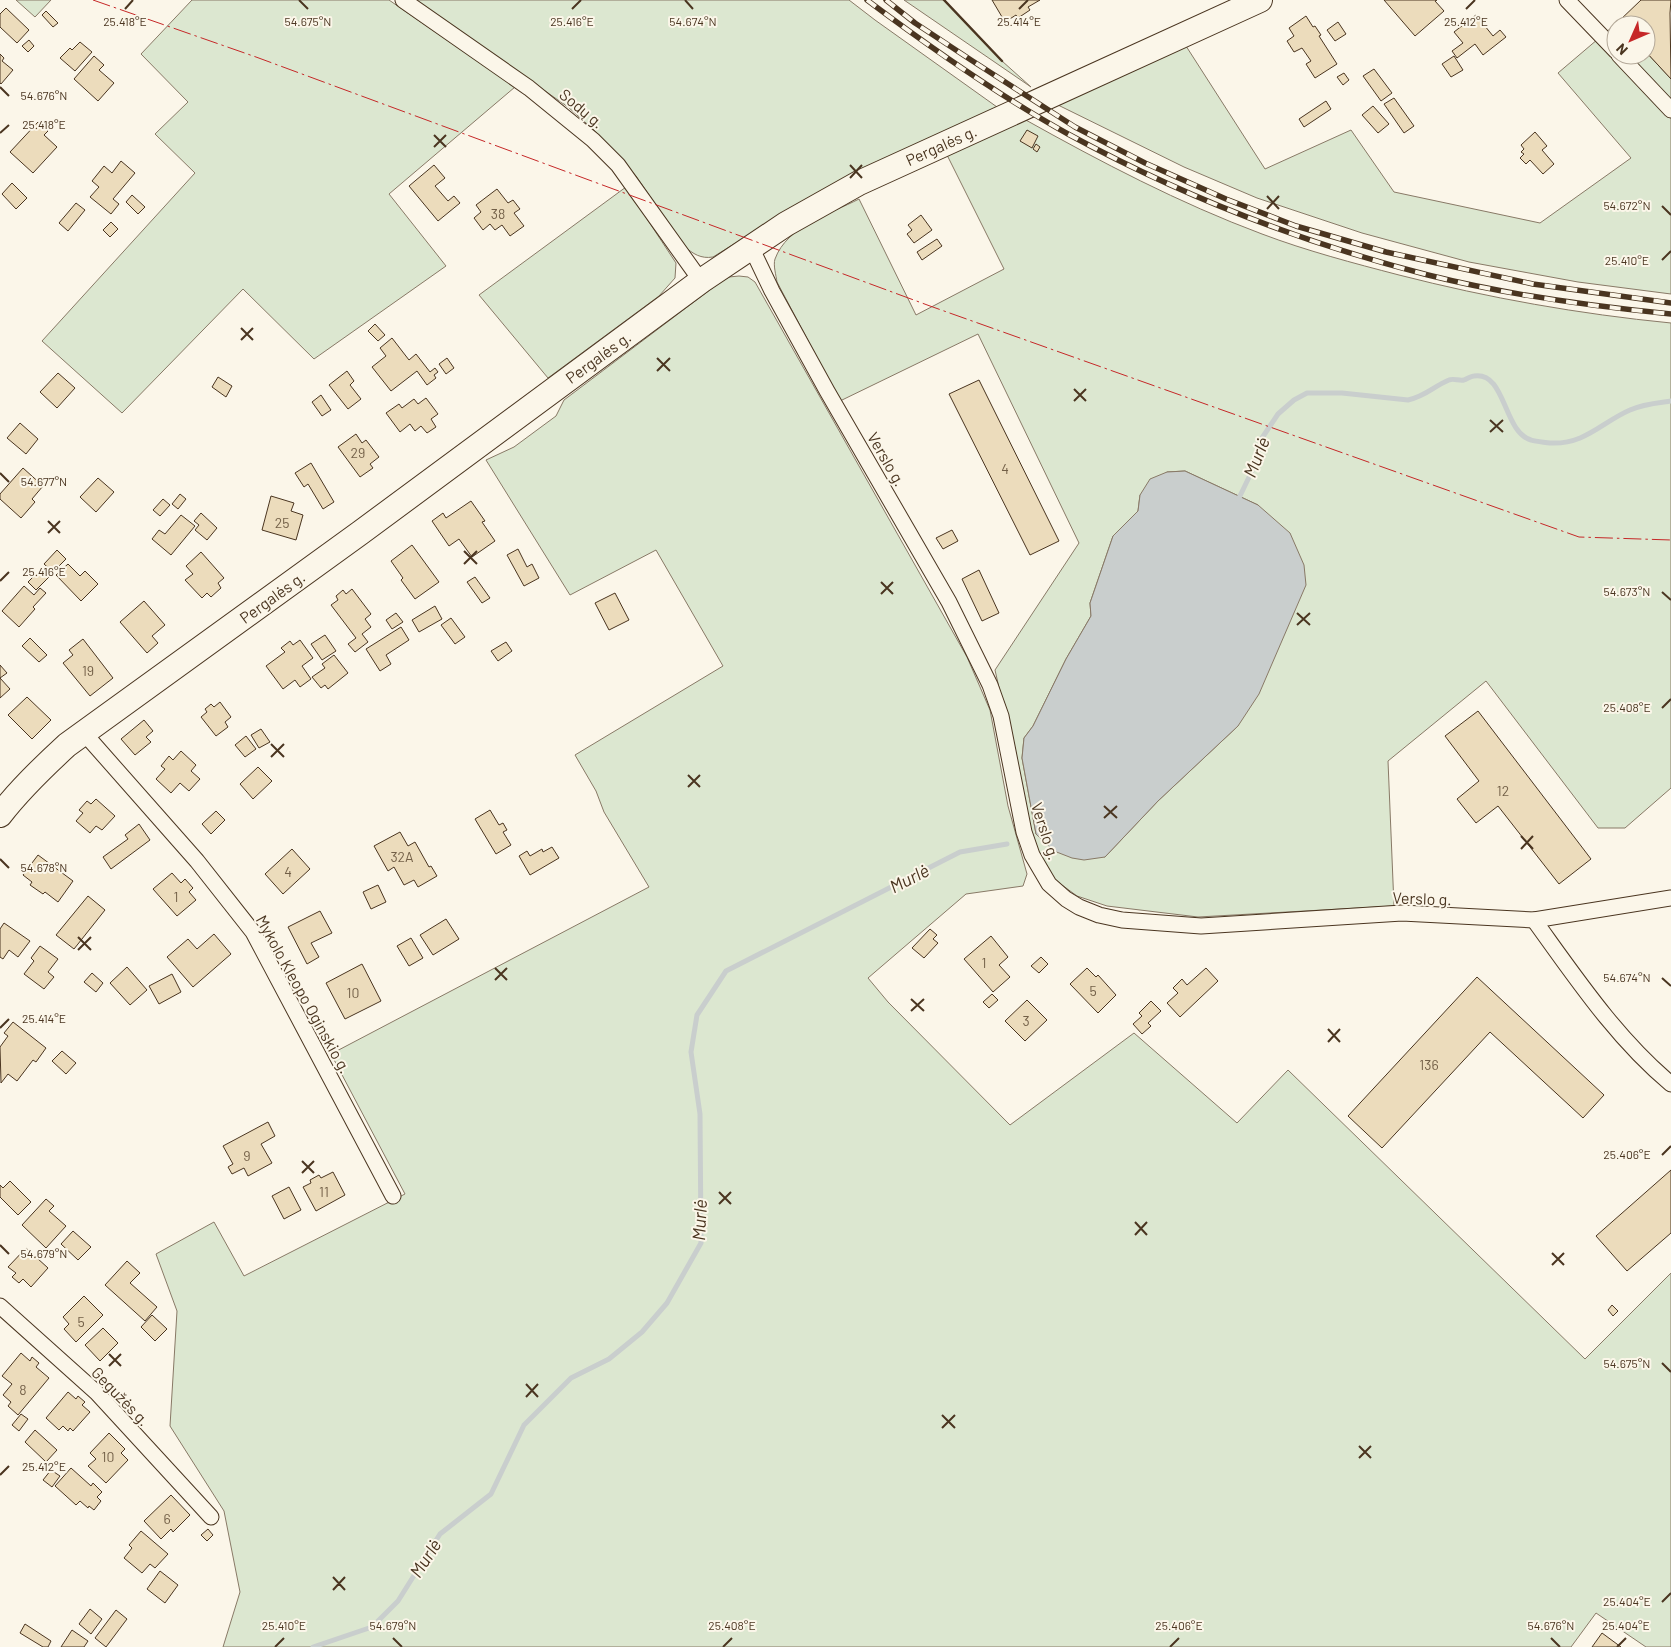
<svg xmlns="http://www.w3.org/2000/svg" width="1671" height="1647" font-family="Barlow,sans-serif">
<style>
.green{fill:#dce7d0;stroke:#887966;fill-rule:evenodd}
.water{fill:#c9cecd;stroke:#887966}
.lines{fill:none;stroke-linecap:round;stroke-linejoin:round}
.stream{stroke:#c9cecd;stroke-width:5}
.building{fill:#ecdcbc;stroke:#4a3520}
.street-casing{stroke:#4a3520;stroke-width:17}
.primary-casing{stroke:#4a3520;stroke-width:26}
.street{stroke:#fbf6e9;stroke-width:15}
.primary{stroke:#fbf6e9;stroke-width:24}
.rail-casing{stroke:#4a3520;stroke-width:5.5}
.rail{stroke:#fbf6e9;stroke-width:4;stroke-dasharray:11;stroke-linecap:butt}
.wall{stroke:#4a3520;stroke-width:2.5}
.power{stroke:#c62828;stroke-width:1;stroke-dasharray:18 4 2.5 4;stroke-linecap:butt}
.ticks{fill:none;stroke:#4a3520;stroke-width:2}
.labels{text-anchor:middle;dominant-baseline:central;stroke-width:4;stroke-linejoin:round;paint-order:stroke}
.number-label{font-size:14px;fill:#725f47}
.street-label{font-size:16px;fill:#4a3520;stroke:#fbf6e9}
.water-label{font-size:18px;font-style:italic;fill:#4a3520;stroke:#fbf6e9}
.ticks-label{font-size:12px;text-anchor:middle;fill:#4a3520;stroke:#fbf6e9;stroke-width:4;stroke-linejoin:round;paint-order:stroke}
</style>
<rect width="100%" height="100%" fill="#fbf6e9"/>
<g class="green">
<polygon points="16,0 51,0 35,17"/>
<polygon points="192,0 389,0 515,87 389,194 446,266 314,359 243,289 122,413 42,341 195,173 155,134 188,102 141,54"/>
<path d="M415 0H849L875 20 997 107 810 197 713 257C701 259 693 254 684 246L636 176 594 130 568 107Z"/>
<polygon points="904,0 944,0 1002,61 1031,87"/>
<polygon points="1618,22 1621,25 1616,25 1616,55 1646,55 1646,52 1671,79 1671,294 1578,282 1469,262 1362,233 1257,198 1184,167 1058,105 1186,46 1265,169 1351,130 1394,192 1540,223 1631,158 1558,73"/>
<path d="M1024 119C1101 162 1179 203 1262 234 1307 251 1353 263 1399 275 1489 298 1579 314 1671 323V788L1625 828H1598L1486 681 1388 761 1394 906 1198 917 1107 906 1077 896 1051 877 1035 847 995 670 1079 543 978 334 840 401 777 282C776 275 773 265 775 259 787 226 830 214 859 199L916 315 1004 269 947 155ZM1185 471 1258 505 1238 726 1158 801 1105 857 1036 834 1022 758 1024 738 1033 726 1066 659 1091 616 1090 603 1113 536 1138 511 1140 495 1167 472Z"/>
<polygon points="626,187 676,263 675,278 659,296 548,378 479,295"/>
<polygon points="739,276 748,277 755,282 967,657 990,710 1008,806 1027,874 1023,886 966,894 868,978 888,1002 1010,1125 1134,1033 1237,1123 1288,1070 1585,1359 1671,1273 1671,1647 1646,1647 1596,1613 1571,1647 223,1647 240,1592 224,1511 170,1426 177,1311 156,1254 214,1222 244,1276 405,1194 331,1054 649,887 604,812 596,791 575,755 723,666 656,550 570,595 486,460 514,447 556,416 564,400 719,283 729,277"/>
</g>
<polygon class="water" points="1185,471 1258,505 1290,533 1304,565 1306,585 1259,694 1238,726 1158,801 1105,857 1084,860 1072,858 1054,851 1036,834 1022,758 1024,738 1033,726 1066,659 1091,616 1090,603 1113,536 1138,511 1140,495 1150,479 1167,472"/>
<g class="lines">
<g class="stream">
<path d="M1238 500 1252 471 1262 438 1278 414 1294 400 1307 393H1342L1408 400C1426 396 1434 386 1449 380 1453 378 1459 381 1464 380 1467 379 1471 376 1474 376 1506 371 1503 432 1531 440 1537 442 1545 442 1550 443 1585 445 1602 422 1630 410 1643 404 1657 403 1671 401"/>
<polyline points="313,1647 372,1627 398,1601 440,1534 491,1494 524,1425 571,1378 609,1359 642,1332 667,1303 701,1243 700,1114 691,1052 697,1015 726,971 960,852 1007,844"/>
</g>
</g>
<g class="building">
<polygon points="992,0 1040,0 1028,7 1030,10 1018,18 1016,15 1005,22"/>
<polygon points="1384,0 1437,0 1435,1 1444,11 1415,36"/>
<polygon points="1641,0 1671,0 1670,13 1671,79 1646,52 1646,25 1621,25 1618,22"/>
<polygon points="6,8 29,30 17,43 0,27 0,14"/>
<polygon points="46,11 58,23 53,27 42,15"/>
<polygon points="1476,15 1493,36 1500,30 1506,37 1483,55 1475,44 1457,58 1452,51 1463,43 1454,32"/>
<polygon points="1306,16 1313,27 1315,26 1321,35 1319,36 1337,64 1315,78 1306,64 1311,61 1302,48 1294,52 1287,41 1294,36 1289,28"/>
<polygon points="1338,22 1346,34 1335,41 1327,30"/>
<polygon points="29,40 34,46 28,52 22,46"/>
<polygon points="80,42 92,52 75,71 60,58 70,48 72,50"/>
<polygon points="0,54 4,58 2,61 13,70 1,84 0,83"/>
<polygon points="94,56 104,65 99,70 114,83 98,101 74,79"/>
<polygon points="1454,56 1463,70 1451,77 1442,64"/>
<polygon points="1374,69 1392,93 1381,101 1363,76"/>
<polygon points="1344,73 1349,80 1343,85 1337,77"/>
<polygon points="1394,98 1414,126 1404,133 1384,104"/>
<polygon points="1326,101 1331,109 1304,127 1299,119"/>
<polygon points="1373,106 1389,124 1378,133 1362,115"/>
<polygon points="38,122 48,131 44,135 57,147 33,173 10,152"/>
<polygon points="1027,130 1038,136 1032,148 1020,141"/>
<polygon points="1535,132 1547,146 1542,150 1554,164 1543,174 1530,160 1526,164 1520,158 1524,154 1521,152 1524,149 1521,145"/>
<polygon points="1036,144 1040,147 1037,152 1033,149"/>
<polygon points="121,161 135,173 113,199 119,204 111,214 90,197 99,187 92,181 104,166 112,173"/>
<polygon points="434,165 445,178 435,186 448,201 454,196 460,203 438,221 409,186"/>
<polygon points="12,183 27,198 16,209 2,194"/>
<polygon points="497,189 508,203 513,200 520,209 514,213 524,226 510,236 502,225 495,230 490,224 483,230 474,218 481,212 476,205"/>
<polygon points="132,195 145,207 138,214 126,202"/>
<polygon points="76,203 85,210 68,231 59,223"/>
<polygon points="921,215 932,230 914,243 907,234 912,230 908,225"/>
<polygon points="111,222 118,229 110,237 103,230"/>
<polygon points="937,239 942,246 922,260 917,252"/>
<polygon points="375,324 385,335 378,341 368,331"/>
<polygon points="392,338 409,360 416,354 430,372 435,368 438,372 434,375 436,378 427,385 417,371 391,391 372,367 386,356 380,348"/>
<polygon points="447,358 454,368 446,374 439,364"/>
<polygon points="347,371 354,381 350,385 361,399 348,409 329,385"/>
<polygon points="58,373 75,388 57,408 40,392"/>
<polygon points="218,377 232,386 226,397 212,387"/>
<polygon points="979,380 1059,541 1030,555 949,394"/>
<polygon points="321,395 331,410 322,416 312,402"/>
<polygon points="426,398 438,414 431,419 436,427 427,433 421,426 415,431 410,424 400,432 386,413 399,404 402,408 414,399 418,404"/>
<polygon points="20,423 38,439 26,454 7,438"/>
<polygon points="356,434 362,443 366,440 379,457 370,464 373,468 360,477 338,447"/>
<polygon points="311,463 334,502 323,509 308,484 304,487 295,473"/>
<polygon points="23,468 43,486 32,499 35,502 21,518 0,499 0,494"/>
<polygon points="98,478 114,492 96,512 80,497"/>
<polygon points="180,494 186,499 178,509 172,504"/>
<polygon points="271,496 294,503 291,511 303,515 296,540 262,530"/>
<polygon points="163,499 170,505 160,516 153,510"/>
<polygon points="471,501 485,521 482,522 495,541 472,557 459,539 449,546 432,521 443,513 446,518"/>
<polygon points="201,513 217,528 207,540 195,530 199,525 194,521"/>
<polygon points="181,515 195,526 171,555 152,539 159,530 165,534"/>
<polygon points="952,530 958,541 943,549 936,538"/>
<polygon points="412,545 439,582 415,599 401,580 403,578 391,561"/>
<polygon points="518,549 527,567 532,564 539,578 524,586 507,555"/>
<polygon points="57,550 66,559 53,572 44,564"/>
<polygon points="201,552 224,578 218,583 221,588 211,597 207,593 202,598 185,580 193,574 186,566"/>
<polygon points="68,564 80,576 85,571 98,584 81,601 56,575"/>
<polygon points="43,567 51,575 36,590 28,582"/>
<polygon points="979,570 999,613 982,621 962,579"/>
<polygon points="475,577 490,598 482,603 467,582"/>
<polygon points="24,586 34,595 40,588 46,593 33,607 35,609 19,627 2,611"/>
<polygon points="352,589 371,614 365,619 371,627 362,634 368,642 355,652 348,644 356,638 331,605 338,600 336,596 343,590 346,594"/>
<polygon points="615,593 629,620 609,630 595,603"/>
<polygon points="144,601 165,625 152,636 158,643 147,653 120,622"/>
<polygon points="435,606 442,619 419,632 412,620"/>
<polygon points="396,613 403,622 392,629 386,620"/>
<polygon points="451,618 465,637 455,644 441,625"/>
<polygon points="401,627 409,640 386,655 391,664 380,671 366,649"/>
<polygon points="325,635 336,651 322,660 311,644"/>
<polygon points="30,638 47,655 39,662 22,646"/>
<polygon points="83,639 113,678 90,696 63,663 73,655 69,650"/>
<polygon points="300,640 313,658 302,666 311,679 300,687 295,680 283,689 266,666 285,652 281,648 290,641 293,645"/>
<polygon points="506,642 512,651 498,661 491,651"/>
<polygon points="334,655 348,673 328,689 325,685 321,688 312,677 325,668 322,664"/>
<polygon points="0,665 7,673 0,678 10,689 0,698"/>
<polygon points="27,697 51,720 32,739 8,715"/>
<polygon points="220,702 231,717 225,722 228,727 216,736 201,717 207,712 205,709 211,704 214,707"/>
<polygon points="1478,711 1591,859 1559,884 1498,806 1476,823 1457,799 1479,781 1445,736"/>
<polygon points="144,720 153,731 146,737 151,742 135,755 121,739"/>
<polygon points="261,729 270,742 259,748 251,735"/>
<polygon points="246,736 256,749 245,757 235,745"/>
<polygon points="181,751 196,765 191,771 200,779 189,791 180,783 171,793 156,779 165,769 161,766 169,756 173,760"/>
<polygon points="258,767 272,781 253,799 240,784"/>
<polygon points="96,799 115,816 102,830 96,826 90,833 76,821 83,813 79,810 87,801 91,804"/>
<polygon points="490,810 499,825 503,823 507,830 503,832 511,845 496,854 475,819"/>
<polygon points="216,811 225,820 211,834 202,824"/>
<polygon points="139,824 150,840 111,869 103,857 128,839 125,835"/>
<polygon points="400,832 408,846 415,842 429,867 431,866 437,876 418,887 414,880 404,885 394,867 388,871 374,846"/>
<polygon points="552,847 559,858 530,875 519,856 527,851 530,856 542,849 543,852"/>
<polygon points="292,849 310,869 283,894 265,874"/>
<polygon points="38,855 73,881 58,902 45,892 43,894 30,885 32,882 23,875"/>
<polygon points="172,873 181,883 185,879 193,888 189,892 196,900 177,916 153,889"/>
<polygon points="378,885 386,902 371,909 363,892"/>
<polygon points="88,896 105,910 74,949 56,935"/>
<polygon points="320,911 332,933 311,943 319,957 307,964 288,927"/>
<polygon points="446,919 459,939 433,955 420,935"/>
<polygon points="4,923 30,941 18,957 9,950 3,959 0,957 0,929"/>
<polygon points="930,929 937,935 933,939 938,943 924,958 912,948"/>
<polygon points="214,934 231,954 193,987 167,957 188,939 197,949"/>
<polygon points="991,936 1008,957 999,965 1010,977 993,992 964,959"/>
<polygon points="411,938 423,958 409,966 397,946"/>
<polygon points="40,946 58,959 48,972 54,977 44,989 24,974 34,961 31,958"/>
<polygon points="1041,957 1048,964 1039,973 1031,966"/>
<polygon points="362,964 381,1001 345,1019 326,983"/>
<polygon points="127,967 147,990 130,1005 110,983"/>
<polygon points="1087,968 1096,977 1098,975 1116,995 1098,1013 1070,984"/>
<polygon points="1206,968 1218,981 1180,1017 1167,1003 1178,993 1173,988 1182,979 1187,985"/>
<polygon points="92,973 103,983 96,992 84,982"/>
<polygon points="172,974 181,992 159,1004 149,986"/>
<polygon points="1477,977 1604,1095 1583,1118 1490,1032 1382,1148 1348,1116"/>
<polygon points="992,994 998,1000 989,1008 983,1002"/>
<polygon points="1027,1000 1047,1020 1025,1041 1005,1021"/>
<polygon points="1151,1001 1161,1011 1148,1023 1151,1026 1142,1034 1133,1024 1142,1016 1139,1013"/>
<polygon points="13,1022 46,1048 36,1062 33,1060 17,1081 8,1074 1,1083 0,1047 8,1036 4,1033"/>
<polygon points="62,1051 76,1063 66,1074 52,1061"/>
<polygon points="268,1122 275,1136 261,1144 272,1163 248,1176 244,1168 232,1174 228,1167 233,1164 223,1146"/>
<polygon points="1671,1170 1671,1233 1627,1271 1596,1236"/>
<polygon points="333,1172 345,1195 316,1211 303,1187 311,1183 310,1180 319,1175 321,1178"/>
<polygon points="10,1181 31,1202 18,1215 0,1197 0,1185 3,1188"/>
<polygon points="289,1187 301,1210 284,1219 272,1196"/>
<polygon points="46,1199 54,1206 49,1211 66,1226 46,1248 22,1225"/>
<polygon points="73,1231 91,1247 78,1260 61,1244"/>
<polygon points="26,1248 48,1268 31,1287 23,1279 19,1283 12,1277 16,1273 8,1267"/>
<polygon points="127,1261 140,1273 130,1283 157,1307 145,1321 105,1285"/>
<polygon points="84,1296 103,1315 76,1342 64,1329 69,1324 63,1317"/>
<polygon points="1612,1305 1618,1311 1613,1316 1608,1310"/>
<polygon points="152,1315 167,1329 155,1341 141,1327"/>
<polygon points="103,1328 118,1343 100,1361 85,1345"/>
<polygon points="21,1353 30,1361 32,1357 39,1363 36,1367 49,1378 18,1415 8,1406 11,1402 3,1395 12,1384 2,1376"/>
<polygon points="68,1392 76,1399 78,1396 85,1402 82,1405 90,1412 73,1431 70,1428 68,1431 63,1426 59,1430 46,1418"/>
<polygon points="21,1414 28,1419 19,1431 12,1425"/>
<polygon points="35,1430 57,1450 46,1462 25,1442"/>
<polygon points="109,1433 125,1449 121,1453 128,1460 106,1483 88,1466 96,1459 90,1453"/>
<polygon points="71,1468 91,1486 93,1483 102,1492 97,1497 101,1501 94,1510 89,1506 88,1508 80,1501 76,1505 55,1486"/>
<polygon points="51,1470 60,1476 52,1487 43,1480"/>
<polygon points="171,1495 190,1515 173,1532 171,1529 161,1539 144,1521"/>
<polygon points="208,1529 213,1535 207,1541 201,1535"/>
<polygon points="141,1531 168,1554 155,1568 150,1564 142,1573 124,1558 132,1548 129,1545"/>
<polygon points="160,1571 178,1585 165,1603 147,1589"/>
<polygon points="90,1609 102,1619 91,1634 79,1624"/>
<polygon points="116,1610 127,1619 106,1647 95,1638"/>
<polygon points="25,1624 51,1641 48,1647 43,1647 20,1633"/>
<polygon points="72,1630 88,1641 84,1647 61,1647"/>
<polygon points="1602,1633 1621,1647 1592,1647"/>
</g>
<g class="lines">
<g class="street-casing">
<g id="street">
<polyline points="403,0 529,88 593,140 618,165 701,281"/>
<polyline points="1567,0 1616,51"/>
<polyline points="1619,55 1671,110"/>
<polyline points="751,247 772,291 827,391 949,602 990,685 1001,716 1024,832 1032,855 1049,884 1066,899 1079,907 1099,915 1122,920 1201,926 1402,913 1534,920 1671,898"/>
<polyline points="84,733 197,861 253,932 393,1196"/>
<path d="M1534 920C1576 978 1616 1038 1671 1084"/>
<polyline points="0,1306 97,1393 211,1517"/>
</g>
</g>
<g class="primary-casing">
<path id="primary" d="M0 815C20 789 43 767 67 745L360 533 701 281 786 224 859 183 1260 0"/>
</g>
<use href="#street" class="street"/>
<use href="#primary" class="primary"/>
<g class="rail-casing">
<g id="rail">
<path d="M867 0C931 48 998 95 1068 134 1182 196 1303 243 1428 275 1508 295 1589 306 1671 314"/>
<polyline points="886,0 915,23 971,60 1075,127 1145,163 1226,199 1296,226 1386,252 1533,284 1671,303"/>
</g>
</g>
<use href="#rail" class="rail"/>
<polyline class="wall" points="944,0 1002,61"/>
<polyline class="power" points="93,0 256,57 930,306 1579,537 1671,540"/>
</g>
<path class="ticks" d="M299 0 308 9M685 0 693 9M125 9 133 0M572 9 581 0M1019 9 1028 0M1466 9 1475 0M0 87 9 96M0 133 9 125M434 135 446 147M434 147 446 135M850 165 862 178M850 178 862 165M1267 196 1279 209M1662 206 1671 215M1267 209 1279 196M1662 260 1671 251M241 328 253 340M241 340 253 328M657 358 670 371M657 371 670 358M1074 389 1086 401M1074 401 1086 389M1490 420 1503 432M1490 432 1503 420M0 473 9 482M48 521 60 533M48 533 60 521M464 551 477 564M464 564 477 551M0 581 9 572M881 582 893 594M1662 592 1671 600M881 594 893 582M1297 613 1310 625M1297 625 1310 613M1662 708 1671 699M271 744 284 757M271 757 284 744M688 775 700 787M688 787 700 775M1104 806 1117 818M1104 818 1117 806M1521 836 1533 849M1521 849 1533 836M0 859 9 868M78 937 91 950M78 950 91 937M495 968 507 980M1662 978 1671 986M495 980 507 968M911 999 924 1011M911 1011 924 999M0 1028 9 1019M1328 1029 1340 1042M1328 1042 1340 1029M1662 1155 1671 1146M302 1161 314 1173M302 1173 314 1161M719 1192 731 1204M719 1204 731 1192M1135 1222 1147 1235M1135 1235 1147 1222M0 1245 9 1254M1552 1253 1564 1265M1552 1265 1564 1253M109 1354 121 1366M1662 1363 1671 1372M109 1366 121 1354M526 1384 538 1397M526 1397 538 1384M942 1415 955 1428M942 1428 955 1415M1359 1446 1371 1458M1359 1458 1371 1446M0 1475 9 1466M333 1577 345 1590M333 1590 345 1577M1662 1602 1671 1593M393 1638 402 1647M1551 1638 1560 1647M275 1647 284 1638M723 1647 732 1638M1170 1647 1179 1638M1617 1647 1626 1638"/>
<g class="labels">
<g class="number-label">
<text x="498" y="213">38</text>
<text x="358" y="452">29</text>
<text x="1005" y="468">4</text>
<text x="282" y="522">25</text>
<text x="88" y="670">19</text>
<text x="1503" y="790">12</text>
<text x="402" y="856">32A</text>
<text x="288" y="871">4</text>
<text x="176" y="896">1</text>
<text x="984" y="962">1</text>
<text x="1093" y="990">5</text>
<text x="353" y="992">10</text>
<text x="1026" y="1020">3</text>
<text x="1429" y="1064">136</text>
<text x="247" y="1155">9</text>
<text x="324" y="1191">11</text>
<text x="81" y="1321">5</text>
<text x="23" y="1389">8</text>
<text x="108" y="1456">10</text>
<text x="167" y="1518">6</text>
</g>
<g class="street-label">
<text transform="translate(582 108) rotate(40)">Sodų g.</text>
<text transform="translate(941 145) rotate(-24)">Pergalės g.</text>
<text transform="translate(598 357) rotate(-36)">Pergalės g.</text>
<text transform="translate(887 459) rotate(60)">Verslo g.</text>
<text transform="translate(272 597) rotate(-36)">Pergalės g.</text>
<text transform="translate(1046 831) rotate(72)">Verslo g.</text>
<text transform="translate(1422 898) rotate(2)">Verslo g.</text>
<text transform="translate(304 994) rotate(61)">Mykolo Kleopo Oginskio g.</text>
<text transform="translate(121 1396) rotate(46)">Gegužės g.</text>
</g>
<g class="water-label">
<text transform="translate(1256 457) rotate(-68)">Murlė</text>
<text transform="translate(909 878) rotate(-27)">Murlė</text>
<text transform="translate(699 1220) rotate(-87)">Murlė</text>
<text transform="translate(425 1558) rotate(-57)">Murlė</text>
</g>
</g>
<g class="ticks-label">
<text x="125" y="26">25.418°E</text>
<text x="308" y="26">54.675°N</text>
<text x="693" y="26">54.674°N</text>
<text x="1019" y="26">25.414°E</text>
<text x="1466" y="26">25.412°E</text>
<text x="572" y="26">25.416°E</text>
<text x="44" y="100">54.676°N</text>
<text x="44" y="129">25.418°E</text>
<text x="1627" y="210">54.672°N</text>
<text x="1627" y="265">25.410°E</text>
<text x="44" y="486">54.677°N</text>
<text x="44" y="576">25.416°E</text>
<text x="1627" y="596">54.673°N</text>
<text x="1627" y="712">25.408°E</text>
<text x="44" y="872">54.678°N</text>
<text x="1627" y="982">54.674°N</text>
<text x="44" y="1023">25.414°E</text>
<text x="1627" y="1159">25.406°E</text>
<text x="44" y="1258">54.679°N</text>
<text x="1627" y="1368">54.675°N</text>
<text x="44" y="1471">25.412°E</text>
<text x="1627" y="1606">25.404°E</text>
<text x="284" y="1630">25.410°E</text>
<text x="393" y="1630">54.679°N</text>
<text x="732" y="1630">25.408°E</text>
<text x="1179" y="1630">25.406°E</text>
<text x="1551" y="1630">54.676°N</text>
<text x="1626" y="1630">25.404°E</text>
</g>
<g transform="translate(1631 40) rotate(225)"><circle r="24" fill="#fbf6e9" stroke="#b4a999"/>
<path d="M0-4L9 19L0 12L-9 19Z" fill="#c62828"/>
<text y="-8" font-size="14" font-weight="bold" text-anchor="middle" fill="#4a3520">N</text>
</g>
</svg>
